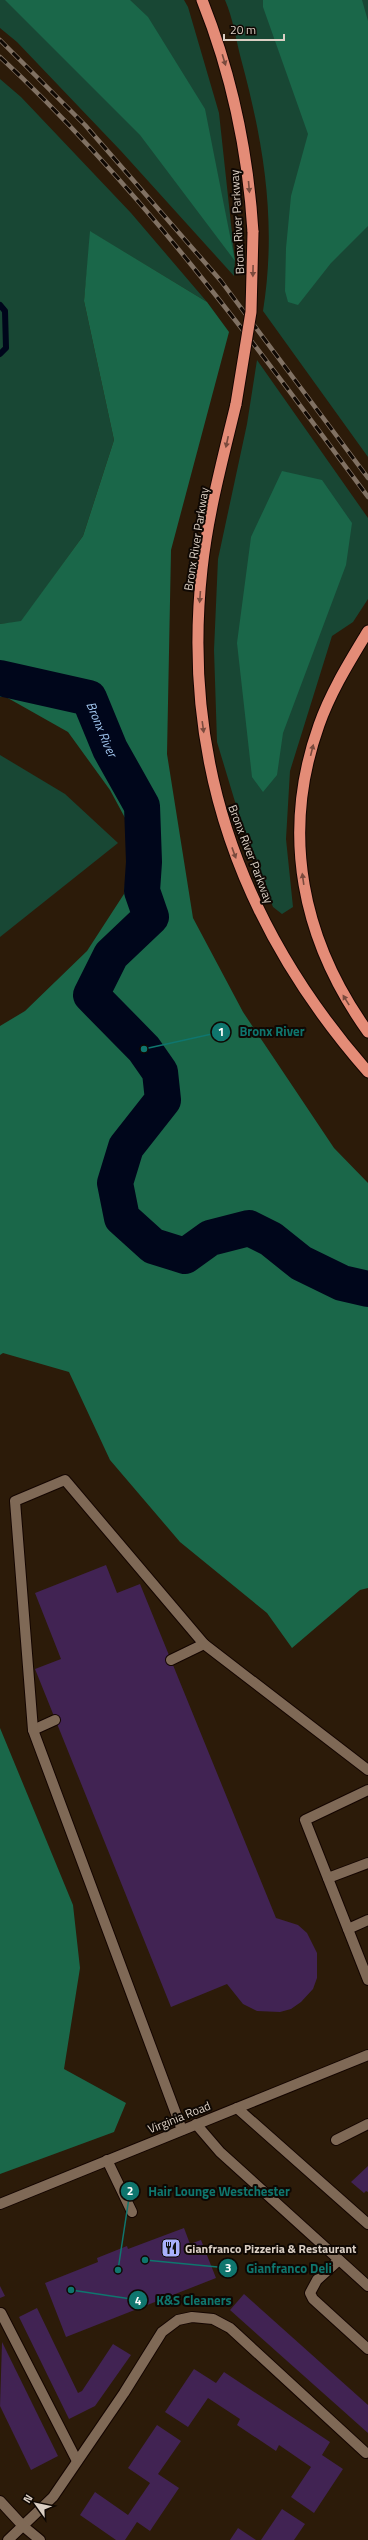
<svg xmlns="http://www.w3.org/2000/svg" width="368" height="2540" font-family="'Titillium Web',sans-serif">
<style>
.green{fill:#184734}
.forest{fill:#1a6749}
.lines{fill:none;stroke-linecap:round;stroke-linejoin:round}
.stream{stroke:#00061b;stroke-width:6}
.river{stroke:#00061b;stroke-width:36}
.building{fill:#412353}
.service-casing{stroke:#140500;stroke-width:12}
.minor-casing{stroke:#140500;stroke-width:12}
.tertiary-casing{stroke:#140500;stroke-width:12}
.trunk-casing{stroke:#140500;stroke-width:13}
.service{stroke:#7f6956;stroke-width:10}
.minor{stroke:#7f6956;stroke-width:10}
.tertiary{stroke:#7f6956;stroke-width:10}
.trunk{stroke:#e48c77;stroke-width:11}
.rail-casing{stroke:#807163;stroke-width:4.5}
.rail{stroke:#0f0803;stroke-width:3;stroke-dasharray:9;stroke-linecap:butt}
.trunk-bridge-casing{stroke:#140500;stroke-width:13;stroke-linecap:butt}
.trunk-bridge{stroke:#e48c77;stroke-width:11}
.oneway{fill:#7a4a3d}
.labels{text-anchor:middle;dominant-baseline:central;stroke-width:4;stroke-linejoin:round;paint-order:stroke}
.street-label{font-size:12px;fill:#dbcfc4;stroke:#0f0803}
.poi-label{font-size:12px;font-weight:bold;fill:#dbcfc4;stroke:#0f0803;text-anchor:start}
.water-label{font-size:13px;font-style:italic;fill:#a3c9f2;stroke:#0f0803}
.leader{fill:none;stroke:#0f766e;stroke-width:1.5}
.callout-dot{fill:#0f766e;stroke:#0f0803;stroke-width:1.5}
.mark-label{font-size:12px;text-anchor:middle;font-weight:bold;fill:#fff}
.callout-label{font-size:13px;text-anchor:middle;font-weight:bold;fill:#0f766e;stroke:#0f0803;stroke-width:4;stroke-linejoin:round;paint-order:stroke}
</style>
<rect width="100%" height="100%" fill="#2c1b09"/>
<g class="green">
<polygon points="0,0 184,0 188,7 219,113 235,261 234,276 121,151 17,42 0,28"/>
<path d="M225 0H368V457L263 311C277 223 264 144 241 59 236 40 233 18 225 0Z"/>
<polygon points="0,79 21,97 131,213 207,302 91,232 84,301 114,440 83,536 21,622 0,624"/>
<polygon points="257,360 368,518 368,599 353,622 332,636 290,771 286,839 293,907 282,914 273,907 242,825 217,742 214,650 218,559 247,424"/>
<polygon points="0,755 65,794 118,843 0,937"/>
</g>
<g class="forest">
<polygon points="5,0 130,0 148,17 205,109 235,261 140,135"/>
<polygon points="263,0 362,0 368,21 368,226 331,263 298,305 288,302 285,291 286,248 291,196 308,134 263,7"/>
<polygon points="90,231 207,302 229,332 171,550 167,754 193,918 243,1012 334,1148 368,1183 368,1588 360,1590 292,1648 267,1613 180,1542 110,1460 69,1372 3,1353 0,1355 0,1026 25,1011 87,951 124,894 131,829 110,790 68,732 6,697 0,697 0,624 21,621 83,536 114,440 84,301"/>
<polygon points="282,471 322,480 352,523 346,565 283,733 277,775 263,792 252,777 237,643 251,537"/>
<polygon points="0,1728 73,1905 80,1968 64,2069 126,2103 114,2132 0,2174"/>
</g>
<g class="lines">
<polyline class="stream" points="0,305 5,311 6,348 0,354"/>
<path class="river" id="s1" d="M0 678 89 698 110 749 142 806 144 862 142 891 151 917 111 955 91 995 144 1049 160 1072 163 1100 126 1147 115 1183 122 1218 153 1246 185 1256 210 1238 249 1228 271 1239 301 1263 342 1283 368 1289"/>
</g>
<g class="building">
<polygon points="106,1565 117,1593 140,1584 276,1918 298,1925 307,1933 317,1953 317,1978 313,1989 301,2002 291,2009 280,2012 257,2011 243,2004 227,1984 171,2007 35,1669 61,1659 35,1593"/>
<polygon points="368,2166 368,2192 366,2191 364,2193 351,2182"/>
<polygon points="184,2228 190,2244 201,2240 216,2278 66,2337 45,2283 98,2262 97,2258 127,2246 128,2249"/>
<polygon points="0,2286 5,2296 0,2298"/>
<polygon points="244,2294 368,2405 368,2433 230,2310"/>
<polygon points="37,2308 78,2393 82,2391 113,2344 131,2355 95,2406 69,2419 19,2317"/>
<polygon points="2,2342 58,2456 31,2470 0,2406"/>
<polygon points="194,2369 216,2383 224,2372 330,2442 322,2455 343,2469 314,2513 291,2497 311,2467 279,2445 276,2451 237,2425 240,2419 208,2398 188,2427 165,2412"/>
<polygon points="157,2425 181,2441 158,2474 179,2488 150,2531 137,2522 125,2540 116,2540 80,2515 95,2492 128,2515 150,2483 128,2468"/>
<polygon points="282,2509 305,2524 294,2540 261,2540"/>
<polygon points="238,2528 256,2540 230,2540"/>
</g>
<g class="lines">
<g class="service-casing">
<g id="service">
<polyline points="171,1660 204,1644"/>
<polyline points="33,1730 55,1720"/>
<polyline points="368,1790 305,1820 368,1980"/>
<polyline points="328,1878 368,1863"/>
<polyline points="348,1929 368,1920"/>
<polyline points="237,2108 368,2224"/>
<polyline points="182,2130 33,1730 15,1501 65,1480 204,1644 368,1770"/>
<polyline points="336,2140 368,2124"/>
<polyline points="107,2160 132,2212"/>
<polyline points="339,2260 317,2280 310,2293 313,2299 368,2349"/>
<polyline points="1,2313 77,2461"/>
<polyline points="8,2540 53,2497 124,2393 162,2332 178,2320 192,2317 213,2319 230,2328 366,2453"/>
</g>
</g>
<g class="minor-casing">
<g id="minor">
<polyline points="196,2124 220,2152 368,2286"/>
<polyline points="0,2501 23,2526 40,2540"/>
</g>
</g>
<g class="tertiary-casing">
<polyline id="tertiary" points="0,2204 368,2055"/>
</g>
<g class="trunk-casing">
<g id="trunk">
<path d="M202 0C232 75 248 151 253 232"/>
<path d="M236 404C223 458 208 513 202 569 181 761 242 928 368 1072"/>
<path d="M368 631C350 661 331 691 319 725 280 834 302 940 368 1032"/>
</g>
</g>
<use href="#service" class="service"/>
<use href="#minor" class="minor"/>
<use href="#tertiary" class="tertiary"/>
<use href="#trunk" class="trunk"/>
<g class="rail-casing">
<g id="rail">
<polyline points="0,40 85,125 221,281 368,478"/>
<path d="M0 57C140 187 255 344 368 497"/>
</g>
</g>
<use href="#rail" class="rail"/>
<g class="trunk-bridge-casing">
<polyline id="trunk-bridge" points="236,404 251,312 253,232"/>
</g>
<use href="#trunk-bridge" class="trunk-bridge"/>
</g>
<defs><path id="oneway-solid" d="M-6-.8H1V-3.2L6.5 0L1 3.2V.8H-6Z"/></defs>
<g class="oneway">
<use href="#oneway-solid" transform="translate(224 60) rotate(73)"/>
<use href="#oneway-solid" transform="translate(249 187) rotate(85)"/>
<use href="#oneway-solid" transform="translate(253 271) rotate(91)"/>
<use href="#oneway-solid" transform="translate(227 442) rotate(102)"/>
<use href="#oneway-solid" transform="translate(200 597) rotate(94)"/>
<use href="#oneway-solid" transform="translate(203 727) rotate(82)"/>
<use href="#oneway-solid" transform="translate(312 750) rotate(-76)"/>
<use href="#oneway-solid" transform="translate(234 853) rotate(70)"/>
<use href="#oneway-solid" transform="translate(303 879) rotate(-98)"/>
<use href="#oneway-solid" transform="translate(346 1000) rotate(-122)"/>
</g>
<defs>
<g id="restaurant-square" transform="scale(1)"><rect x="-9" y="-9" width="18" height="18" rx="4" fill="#a9b0fc" stroke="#0f0803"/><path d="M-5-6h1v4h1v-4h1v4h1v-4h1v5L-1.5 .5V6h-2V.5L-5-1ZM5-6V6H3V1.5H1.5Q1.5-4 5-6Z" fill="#111"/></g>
</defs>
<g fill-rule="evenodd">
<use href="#restaurant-square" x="171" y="2248"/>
</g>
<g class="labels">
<g class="street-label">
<text transform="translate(237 222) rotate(-93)">Bronx River Parkway</text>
<text transform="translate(196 539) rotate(-81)">Bronx River Parkway</text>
<text transform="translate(251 854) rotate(69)">Bronx River Parkway</text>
<text transform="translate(179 2117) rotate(-22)">Virginia Road</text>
</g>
<g class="poi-label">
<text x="185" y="2248">Gianfranco Pizzeria &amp; Restaurant</text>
</g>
<g class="water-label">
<text stroke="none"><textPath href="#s1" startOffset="125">Bronx River</textPath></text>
</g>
</g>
<path class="leader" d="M144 1049L221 1032M118 2270L130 2191M145 2260L228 2268M71 2290L138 2300"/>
<g class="callout-dot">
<circle cx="144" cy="1049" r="4"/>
<circle cx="118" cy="2270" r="4"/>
<circle cx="145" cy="2260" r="4"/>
<circle cx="71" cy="2290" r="4"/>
<circle cx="221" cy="1032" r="10"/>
<circle cx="130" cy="2191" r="10"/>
<circle cx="228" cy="2268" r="10"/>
<circle cx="138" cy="2300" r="10"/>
</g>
<g class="mark-label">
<text x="221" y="1036">1</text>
<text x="130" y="2195">2</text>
<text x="228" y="2272">3</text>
<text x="138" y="2305">4</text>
</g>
<g class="callout-label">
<text x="272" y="1036">Bronx River</text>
<text x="219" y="2196">Hair Lounge Westchester</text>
<text x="289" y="2273">Gianfranco Deli</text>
<text x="194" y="2305">K&amp;S Cleaners</text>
</g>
<g transform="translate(36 2504) rotate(303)" stroke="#0f0803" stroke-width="3" paint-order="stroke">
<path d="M0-3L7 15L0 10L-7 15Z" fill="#dbcfc4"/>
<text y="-6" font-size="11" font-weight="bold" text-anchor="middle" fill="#dbcfc4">N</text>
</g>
<path d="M224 34v6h60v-6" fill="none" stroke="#dbcfc4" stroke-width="2"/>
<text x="230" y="34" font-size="12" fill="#dbcfc4" stroke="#0f0803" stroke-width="3" paint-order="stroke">20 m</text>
</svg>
